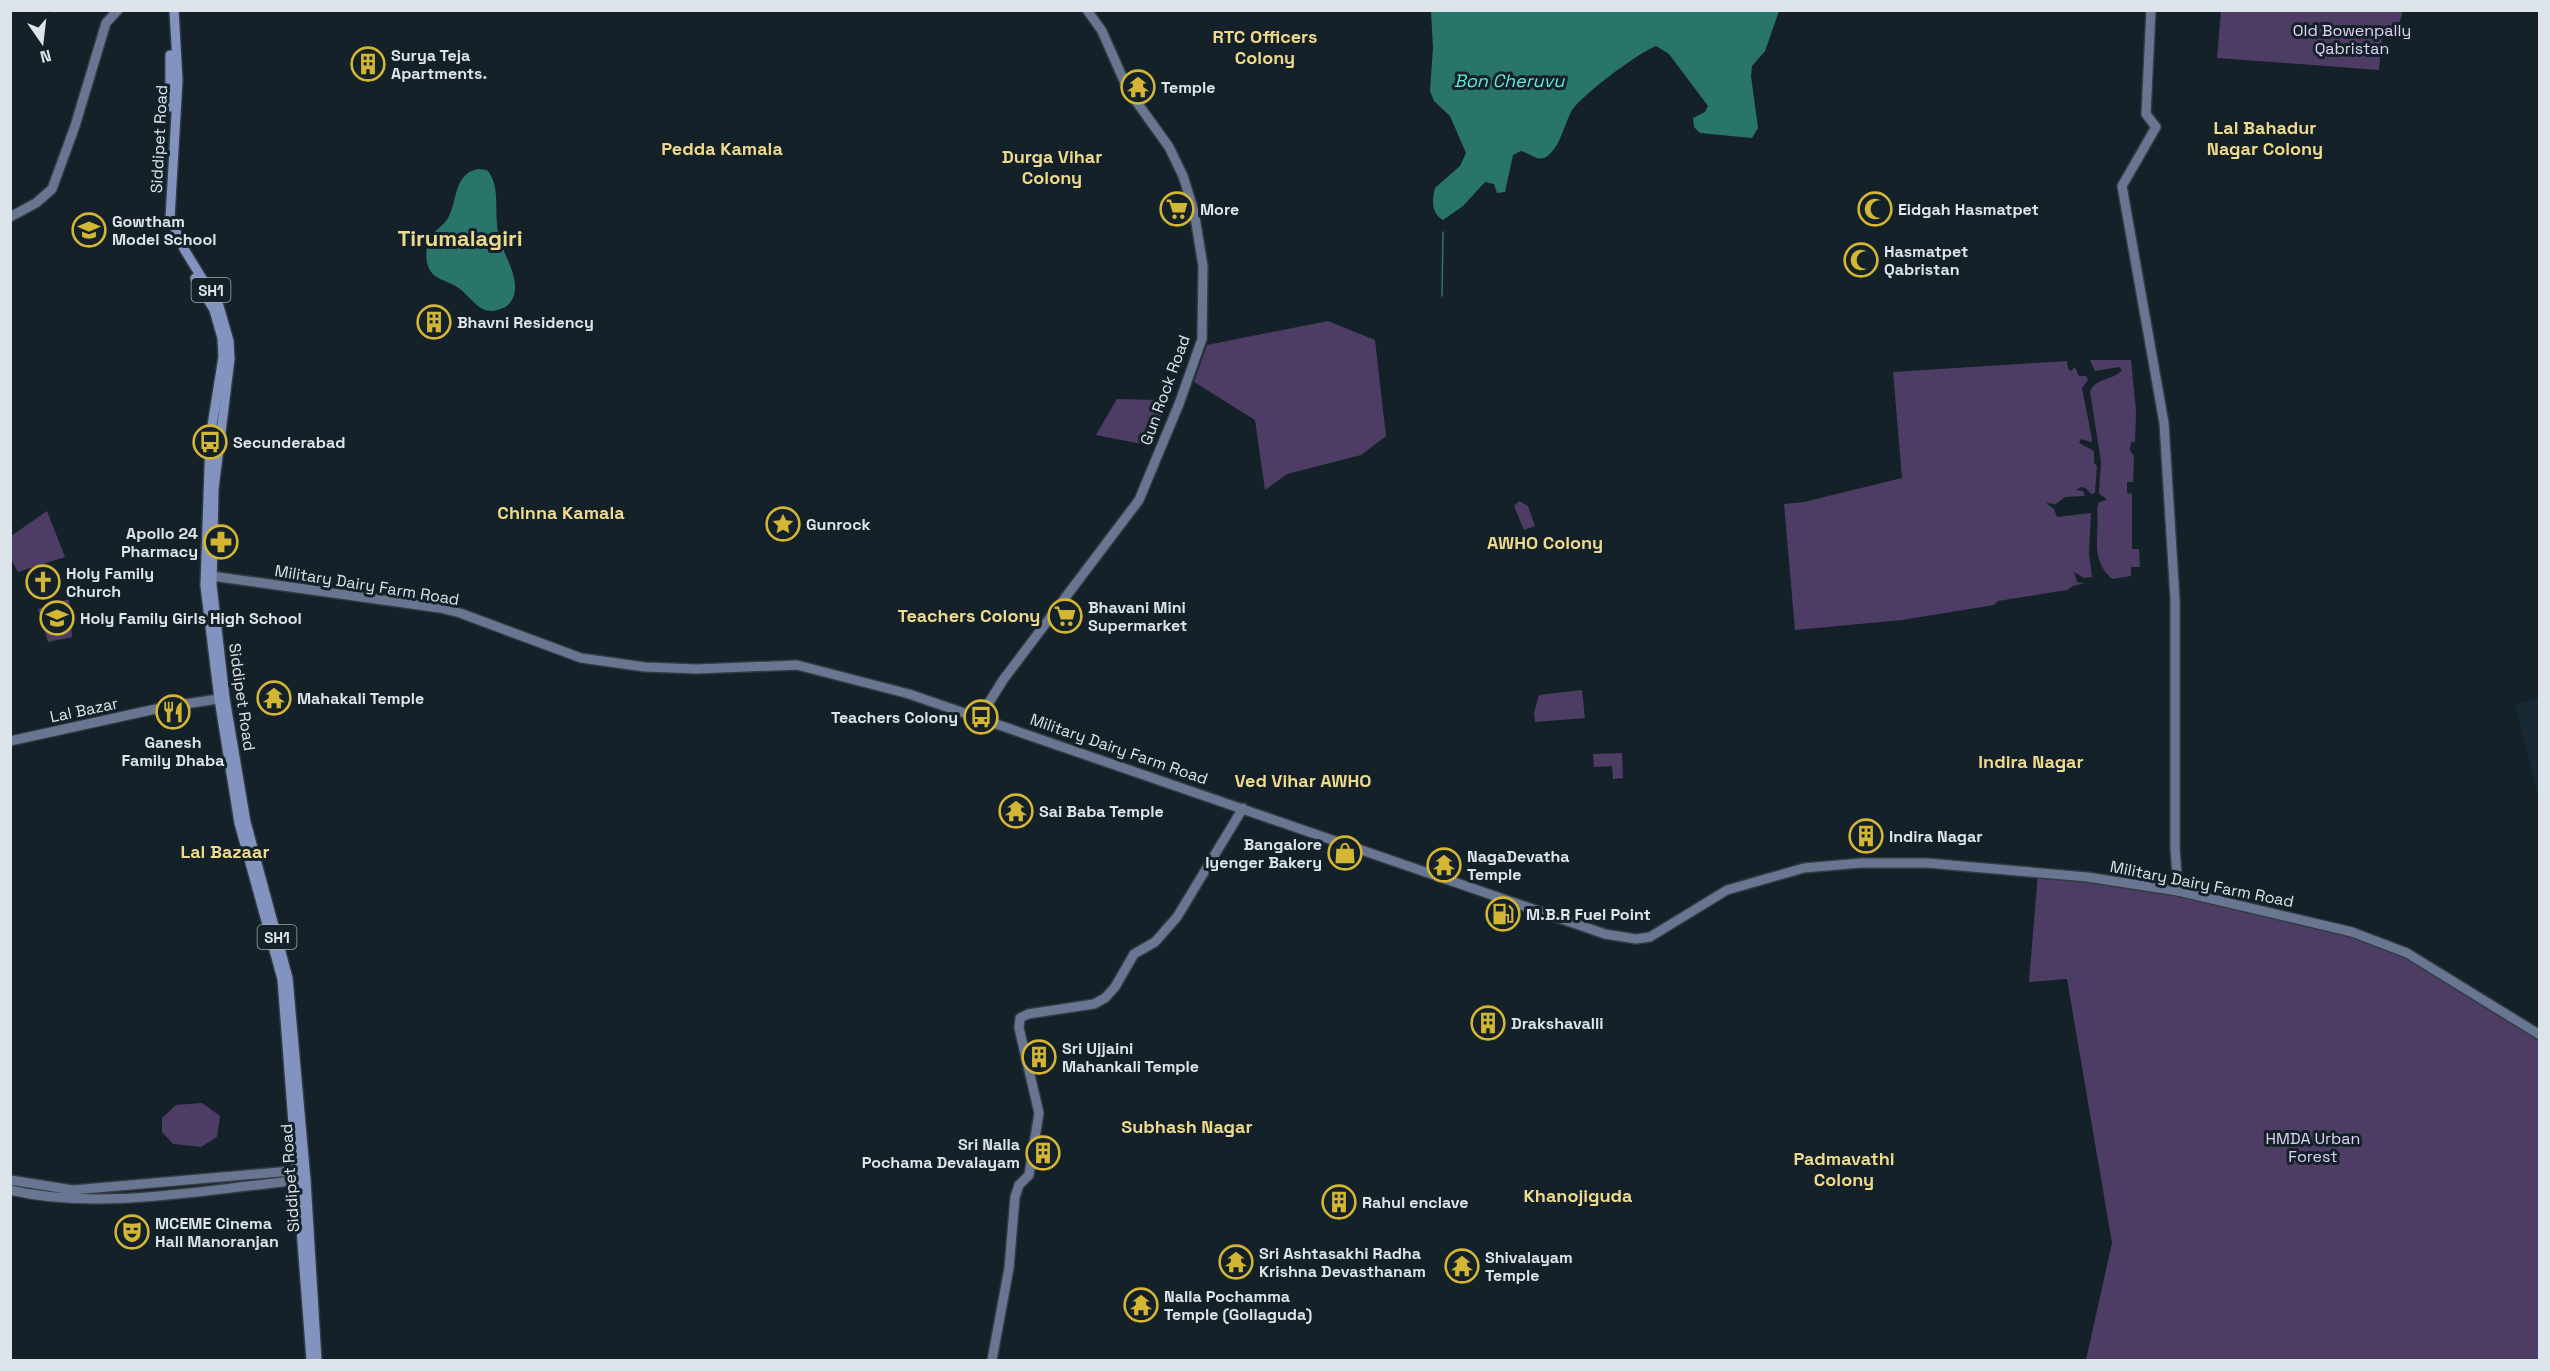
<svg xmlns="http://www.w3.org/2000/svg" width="2550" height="1371" font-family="'Space Grotesk',sans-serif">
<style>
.built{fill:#182936}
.green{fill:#4d3d64}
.water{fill:#2a756b}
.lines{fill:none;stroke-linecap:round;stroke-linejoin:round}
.stream{stroke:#2a756b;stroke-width:1.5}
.secondary-casing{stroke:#323a42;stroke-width:12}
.primary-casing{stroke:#323a42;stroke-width:12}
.secondary{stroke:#687692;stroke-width:9}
.primary{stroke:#8393c0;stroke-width:9}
.labels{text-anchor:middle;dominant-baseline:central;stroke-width:6;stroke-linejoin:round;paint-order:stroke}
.shield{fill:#152129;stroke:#a1aab1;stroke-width:1.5}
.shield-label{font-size:15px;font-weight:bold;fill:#dde5eb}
.park-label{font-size:16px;fill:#e0d3f6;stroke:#152129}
.poi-label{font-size:16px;font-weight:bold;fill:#dde5eb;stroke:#152129;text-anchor:start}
.street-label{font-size:16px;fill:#dde5eb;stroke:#152129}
.neighbourhood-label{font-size:18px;font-weight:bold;fill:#eeda8c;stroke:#152129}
.water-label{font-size:18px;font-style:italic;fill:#60ebda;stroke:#152129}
.district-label{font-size:22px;font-weight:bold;fill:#eeda8c;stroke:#152129}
</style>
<rect width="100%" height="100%" fill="#152129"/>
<polygon class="built" points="2539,698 2540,698 2539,799 2515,705"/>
<g class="green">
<polygon points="2221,11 2221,10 2403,11 2395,36 2382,37 2379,70 2217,58"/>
<polygon points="1328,321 1375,340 1386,436 1361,455 1287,474 1265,490 1255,420 1194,382 1207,345"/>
<path d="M2090 360H2131L2136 411 2135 442H2131L2130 450 2134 456 2133 482H2127V493L2132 494V549H2139L2140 567H2131V576L2112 579C2089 558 2100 536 2097 509L2099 502 2107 500 2099 493 2101 461 2090 392C2095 377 2113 381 2122 370L2119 367 2095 371Z"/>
<polygon points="2067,361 2068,369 2071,371 2075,367 2079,376 2086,376 2088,380 2082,388 2092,439 2091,442 2081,439 2079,443 2094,451 2094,463 2097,466 2095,493 2091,494 2086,488 2081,487 2076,490 2083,491 2085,496 2065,497 2056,504 2046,503 2054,509 2057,517 2091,513 2089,553 2092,577 2084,578 2074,572 2077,582 2085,583 2073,586 2067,590 1998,601 1994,605 1902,620 1795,630 1784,504 1804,502 1902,478 1893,372"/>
<polygon points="1117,399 1157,400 1162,415 1147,445 1096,435"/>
<polygon points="1519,501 1528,506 1535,526 1524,530 1514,506"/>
<polygon points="47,511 65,557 18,572 11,559 11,536"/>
<polygon points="69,599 72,637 48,642 38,609"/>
<polygon points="1582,690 1585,718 1535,722 1534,713 1539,695"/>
<polygon points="1622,753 1623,778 1613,779 1612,766 1594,767 1593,754"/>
<polygon points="2038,872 2085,878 2306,920 2401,951 2539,1034 2539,1360 2086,1360 2112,1243 2067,979 2029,982"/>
<polygon points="202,1103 220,1116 217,1137 201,1147 173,1144 162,1132 162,1118 176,1105"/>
</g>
<g class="water">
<path d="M1431 11V10L1779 11 1765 51 1752 66 1751 76 1758 128 1752 138 1700 133 1694 127 1693 118 1705 112 1708 106 1669 54 1656 46C1638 53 1580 96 1571 112 1564 125 1560 148 1546 157 1537 162 1530 153 1521 151L1513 155 1505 192 1497 193 1494 184 1485 182 1463 206 1443 220C1431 213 1432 200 1435 188L1460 166 1466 153 1450 116 1434 101 1430 91 1433 48Z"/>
<path d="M478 169 487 170C501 186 494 211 498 232 501 251 516 270 515 289 515 297 510 305 503 308 480 319 473 297 457 287 447 280 433 280 428 266 425 258 427 247 428 239 434 231 442 227 448 218 458 201 453 174 478 169Z"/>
</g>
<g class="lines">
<polyline class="stream" points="1442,296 1443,232"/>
<g class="secondary-casing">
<g id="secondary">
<polyline points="2151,10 2146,114 2156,127 2122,186 2164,423 2175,599 2175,847 2178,891"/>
<polyline points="10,217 36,203 52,189 75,126 106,23 118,10"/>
<polyline points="212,576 440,608 460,613 581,658 645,667 697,669 797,665 909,694 1605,934 1636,939 1650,937 1727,890 1804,868 1861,863 1927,863 2087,877 2178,891 2352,932 2407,953 2540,1035"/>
<polyline points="980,717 1003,680 1139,500 1179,404 1202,339 1203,266 1194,211 1183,176 1169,147 1128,90 1102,31 1087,10"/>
<polyline points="10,741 165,707 225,698"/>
<polyline points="10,1180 73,1190 303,1170"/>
<path d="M10 1190C103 1212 210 1188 304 1180"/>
<polyline points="992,1360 1009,1268 1015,1197 1019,1185 1029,1175 1039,1113 1019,1028 1020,1018 1028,1014 1094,1004 1105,998 1115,987 1134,954 1155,942 1177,917 1243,808"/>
</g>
</g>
<g class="primary-casing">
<g id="primary">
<polyline points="174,10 178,80 170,218 184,249 219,306 229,341 230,359 214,489 212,585 225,698 246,822 288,978 306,1180 317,1360"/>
<polyline points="170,107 170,55"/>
<polyline points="195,278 214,310 222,338 223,357 210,438 205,586 219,699 239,823 282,979 311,1360"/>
</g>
</g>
<use href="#secondary" class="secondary"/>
<use href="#primary" class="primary"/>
</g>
<defs>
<g id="building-ring" transform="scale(1.725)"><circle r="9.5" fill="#152129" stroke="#d4b635" stroke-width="1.5"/><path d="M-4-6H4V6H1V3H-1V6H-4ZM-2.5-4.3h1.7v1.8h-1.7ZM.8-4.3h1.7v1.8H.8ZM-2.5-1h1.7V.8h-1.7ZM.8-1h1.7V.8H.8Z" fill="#d4b635"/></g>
<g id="temple-ring" transform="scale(1.725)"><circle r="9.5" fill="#152129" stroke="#d4b635" stroke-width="1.5"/><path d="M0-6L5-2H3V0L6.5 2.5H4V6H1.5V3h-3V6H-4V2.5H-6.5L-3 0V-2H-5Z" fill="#d4b635"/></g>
<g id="supermarket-ring" transform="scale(1.725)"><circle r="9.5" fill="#152129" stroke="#d4b635" stroke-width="1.5"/><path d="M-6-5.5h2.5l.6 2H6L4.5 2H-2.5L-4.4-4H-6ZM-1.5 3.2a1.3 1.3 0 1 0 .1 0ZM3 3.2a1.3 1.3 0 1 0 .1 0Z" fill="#d4b635"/></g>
<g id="mosque-ring" transform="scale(1.725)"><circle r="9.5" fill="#152129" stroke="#d4b635" stroke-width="1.5"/><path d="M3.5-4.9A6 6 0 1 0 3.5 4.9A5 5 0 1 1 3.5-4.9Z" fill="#d4b635"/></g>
<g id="school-ring" transform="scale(1.725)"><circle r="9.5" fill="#152129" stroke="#d4b635" stroke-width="1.5"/><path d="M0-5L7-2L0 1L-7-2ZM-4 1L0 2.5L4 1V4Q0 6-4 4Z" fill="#d4b635"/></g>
<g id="bus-ring" transform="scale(1.725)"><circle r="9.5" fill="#152129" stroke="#d4b635" stroke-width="1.5"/><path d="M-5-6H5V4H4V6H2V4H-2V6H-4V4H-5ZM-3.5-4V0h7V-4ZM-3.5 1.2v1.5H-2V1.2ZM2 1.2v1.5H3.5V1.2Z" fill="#d4b635"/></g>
<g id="sight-ring" transform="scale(1.725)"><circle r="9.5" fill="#152129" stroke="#d4b635" stroke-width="1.5"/><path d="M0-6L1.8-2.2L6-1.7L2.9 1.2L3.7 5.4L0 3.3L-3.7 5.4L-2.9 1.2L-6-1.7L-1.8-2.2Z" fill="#d4b635"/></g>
<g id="pharmacy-ring" transform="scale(1.725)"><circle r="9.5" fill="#152129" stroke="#d4b635" stroke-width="1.5"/><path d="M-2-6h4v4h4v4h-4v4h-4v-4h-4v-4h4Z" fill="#d4b635"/></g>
<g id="church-ring" transform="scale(1.725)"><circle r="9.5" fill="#152129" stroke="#d4b635" stroke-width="1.5"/><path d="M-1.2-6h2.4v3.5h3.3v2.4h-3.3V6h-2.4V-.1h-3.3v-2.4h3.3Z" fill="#d4b635"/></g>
<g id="restaurant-ring" transform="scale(1.725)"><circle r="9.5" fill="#152129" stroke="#d4b635" stroke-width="1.5"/><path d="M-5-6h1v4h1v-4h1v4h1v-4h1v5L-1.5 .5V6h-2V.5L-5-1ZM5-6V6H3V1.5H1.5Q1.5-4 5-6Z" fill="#d4b635"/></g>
<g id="shop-ring" transform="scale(1.725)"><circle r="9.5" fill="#152129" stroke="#d4b635" stroke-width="1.5"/><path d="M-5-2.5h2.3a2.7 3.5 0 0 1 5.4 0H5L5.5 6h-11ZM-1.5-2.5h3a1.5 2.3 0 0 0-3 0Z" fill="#d4b635"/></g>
<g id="fuel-ring" transform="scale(1.725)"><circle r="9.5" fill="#152129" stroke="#d4b635" stroke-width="1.5"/><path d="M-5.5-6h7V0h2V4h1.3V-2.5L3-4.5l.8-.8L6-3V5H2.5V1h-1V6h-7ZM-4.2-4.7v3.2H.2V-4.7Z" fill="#d4b635"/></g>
<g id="theatre-ring" transform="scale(1.725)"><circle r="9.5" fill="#152129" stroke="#d4b635" stroke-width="1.5"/><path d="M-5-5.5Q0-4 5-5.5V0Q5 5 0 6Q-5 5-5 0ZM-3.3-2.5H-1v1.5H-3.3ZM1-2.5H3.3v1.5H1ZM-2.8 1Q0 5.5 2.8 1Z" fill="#d4b635"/></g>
</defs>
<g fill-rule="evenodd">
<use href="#building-ring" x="368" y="64"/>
<use href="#temple-ring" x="1138" y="87"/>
<use href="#supermarket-ring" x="1177" y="209"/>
<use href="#mosque-ring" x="1875" y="209"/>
<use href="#school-ring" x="89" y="230"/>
<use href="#mosque-ring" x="1861" y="260"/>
<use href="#building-ring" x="434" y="322"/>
<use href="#bus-ring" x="210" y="442"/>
<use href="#sight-ring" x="783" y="524"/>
<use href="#pharmacy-ring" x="221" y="542"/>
<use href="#church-ring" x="43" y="582"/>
<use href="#supermarket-ring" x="1065" y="616"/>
<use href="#school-ring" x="57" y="618"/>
<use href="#temple-ring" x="274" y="698"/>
<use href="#restaurant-ring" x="173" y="712"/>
<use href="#bus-ring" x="981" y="717"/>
<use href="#temple-ring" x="1016" y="811"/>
<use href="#building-ring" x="1866" y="836"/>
<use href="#shop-ring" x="1345" y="853"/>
<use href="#temple-ring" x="1444" y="865"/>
<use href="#fuel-ring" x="1503" y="914"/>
<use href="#building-ring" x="1488" y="1023"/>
<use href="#building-ring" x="1039" y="1057"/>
<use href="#building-ring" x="1043" y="1153"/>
<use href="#building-ring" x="1339" y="1202"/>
<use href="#theatre-ring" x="132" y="1232"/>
<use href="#temple-ring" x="1236" y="1262"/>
<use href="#temple-ring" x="1462" y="1266"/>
<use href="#temple-ring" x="1141" y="1305"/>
</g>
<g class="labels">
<g class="shield">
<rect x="191.5" y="278" width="39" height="24" rx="4.5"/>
<rect x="257.5" y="925" width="39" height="24" rx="4.5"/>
</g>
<g class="shield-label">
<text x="211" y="290">SH1</text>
<text x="277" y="937">SH1</text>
</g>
<g class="park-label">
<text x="2352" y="30">Old Bowenpally<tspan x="2352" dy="18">Qabristan</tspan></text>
<text x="2313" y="1138">HMDA Urban<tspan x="2313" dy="18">Forest</tspan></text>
</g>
<g class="poi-label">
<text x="391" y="55">Surya Teja<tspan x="391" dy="18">Apartments.</tspan></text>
<text x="1161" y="87">Temple</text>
<text x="1200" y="209">More</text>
<text x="1898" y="209">Eidgah Hasmatpet</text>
<text x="112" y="221">Gowtham<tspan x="112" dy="18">Model School</tspan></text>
<text x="1884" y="251">Hasmatpet<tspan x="1884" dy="18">Qabristan</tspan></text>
<text x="457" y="322">Bhavni Residency</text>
<text x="233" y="442">Secunderabad</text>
<text x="806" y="524">Gunrock</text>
<text x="198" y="533" text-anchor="end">Apollo 24<tspan x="198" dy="18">Pharmacy</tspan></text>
<text x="66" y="573">Holy Family<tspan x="66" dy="18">Church</tspan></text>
<text x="1088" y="607">Bhavani Mini<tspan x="1088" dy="18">Supermarket</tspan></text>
<text x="80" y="618">Holy Family Girls High School</text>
<text x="297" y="698">Mahakali Temple</text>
<text x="958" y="717" text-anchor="end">Teachers Colony</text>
<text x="173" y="742" text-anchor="middle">Ganesh<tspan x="173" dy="18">Family Dhaba</tspan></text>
<text x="1039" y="811">Sai Baba Temple</text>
<text x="1889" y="836">Indira Nagar</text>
<text x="1322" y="844" text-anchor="end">Bangalore<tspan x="1322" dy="18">Iyenger Bakery</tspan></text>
<text x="1467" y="856">NagaDevatha<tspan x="1467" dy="18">Temple</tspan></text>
<text x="1526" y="914">M.B.R Fuel Point</text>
<text x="1511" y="1023">Drakshavalli</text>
<text x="1062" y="1048">Sri Ujjaini<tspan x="1062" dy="18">Mahankali Temple</tspan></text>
<text x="1020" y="1144" text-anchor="end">Sri Nalla<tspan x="1020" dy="18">Pochama Devalayam</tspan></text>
<text x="1362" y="1202">Rahul enclave</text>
<text x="155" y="1223">MCEME Cinema<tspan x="155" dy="18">Hall Manoranjan</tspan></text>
<text x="1259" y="1253">Sri Ashtasakhi Radha<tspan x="1259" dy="18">Krishna Devasthanam</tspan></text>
<text x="1485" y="1257">Shivalayam<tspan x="1485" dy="18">Temple</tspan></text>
<text x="1164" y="1296">Nalla Pochamma<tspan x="1164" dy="18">Temple (Gollaguda)</tspan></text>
</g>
<g class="street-label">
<text transform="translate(159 139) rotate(-87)">Siddipet Road</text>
<text transform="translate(1165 390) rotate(-70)">Gun Rock Road</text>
<text transform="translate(367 585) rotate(9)">Military Dairy Farm Road</text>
<text transform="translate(242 697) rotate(82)">Siddipet Road</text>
<text transform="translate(84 710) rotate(-12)">Lal Bazar</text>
<text transform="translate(1119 749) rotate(19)">Military Dairy Farm Road</text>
<text transform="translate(2202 884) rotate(11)">Military Dairy Farm Road</text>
<text transform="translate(290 1178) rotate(-94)">Siddipet Road</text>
</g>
<g class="neighbourhood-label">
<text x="1265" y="36">RTC Officers<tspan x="1265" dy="21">Colony</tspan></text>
<text x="2265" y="127">Lal Bahadur<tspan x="2265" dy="21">Nagar Colony</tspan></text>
<text x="722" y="148">Pedda Kamala</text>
<text x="1052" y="156">Durga Vihar<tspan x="1052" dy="21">Colony</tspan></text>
<text x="561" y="512">Chinna Kamala</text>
<text x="1545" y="542">AWHO Colony</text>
<text x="969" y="615">Teachers Colony</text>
<text x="2031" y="761">Indira Nagar</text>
<text x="1303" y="780">Ved Vihar AWHO</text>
<text x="225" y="851">Lal Bazaar</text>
<text x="1187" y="1126">Subhash Nagar</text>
<text x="1844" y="1158">Padmavathi<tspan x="1844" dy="21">Colony</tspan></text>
<text x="1578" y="1195">Khanojiguda</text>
</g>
<g class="water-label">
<text x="1509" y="80">Bon Cheruvu</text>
</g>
<g class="district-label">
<text x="460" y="238">Tirumalagiri</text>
</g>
</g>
<rect width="2550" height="1371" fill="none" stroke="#dde5eb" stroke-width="24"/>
<g transform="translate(42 42) rotate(166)" stroke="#152129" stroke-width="4.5" paint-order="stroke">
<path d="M0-4.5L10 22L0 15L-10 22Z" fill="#dde5eb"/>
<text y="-9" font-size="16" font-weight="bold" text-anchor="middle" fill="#dde5eb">N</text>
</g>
</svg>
